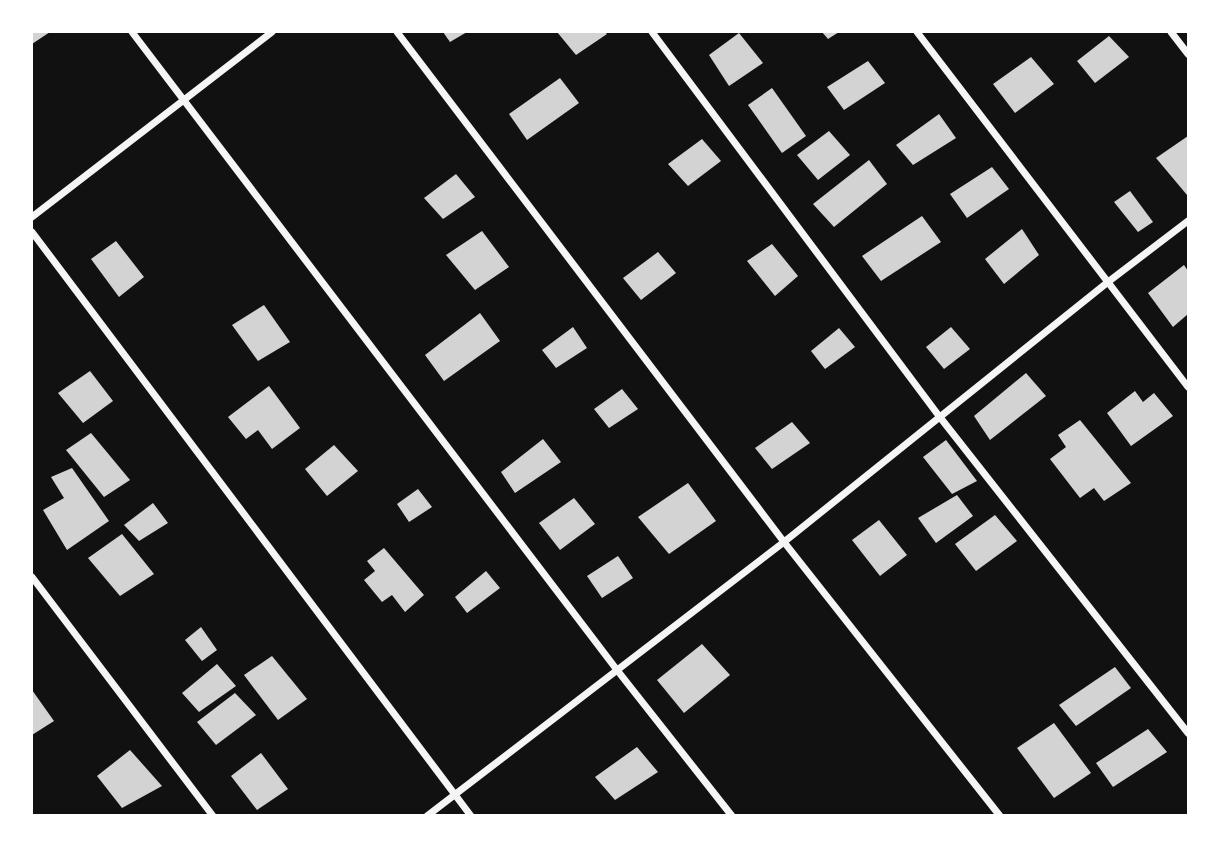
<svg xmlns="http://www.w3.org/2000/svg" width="1220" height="847" font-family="'Playfair Display',serif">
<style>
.building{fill:#d3d3d3}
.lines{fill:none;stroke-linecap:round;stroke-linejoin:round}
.minor{stroke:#f5f5f5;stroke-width:7}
</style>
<rect width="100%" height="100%" fill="#111"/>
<g class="building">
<polygon points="32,32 50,32 32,44"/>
<polygon points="443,32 467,32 450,42"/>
<polygon points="557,32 605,32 607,34 576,55"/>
<polygon points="822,32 839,32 828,39"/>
<polygon points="739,33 763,63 729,86 709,55"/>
<polygon points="1109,36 1129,57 1095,83 1077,61"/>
<polygon points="1031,57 1054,84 1015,113 993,84"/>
<polygon points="868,61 885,83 844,110 827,87"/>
<polygon points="560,78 579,103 527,140 509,114"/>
<polygon points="772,88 806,136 782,153 748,105"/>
<polygon points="939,114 956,138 913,165 896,145"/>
<polygon points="829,131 850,155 818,180 797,155"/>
<polygon points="1188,136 1188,193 1187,195 1156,158"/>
<polygon points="702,139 721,161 688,186 668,164"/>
<polygon points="869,160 887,184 834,227 813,204"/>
<polygon points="992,167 1009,189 967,218 950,194"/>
<polygon points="456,174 475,197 443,219 424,198"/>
<polygon points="1130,191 1153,222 1138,232 1114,202"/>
<polygon points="922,216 941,242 881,281 862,256"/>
<polygon points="1022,229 1039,255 1004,284 985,259"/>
<polygon points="482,231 509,267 475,290 446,255"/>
<polygon points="116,241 144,277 119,297 91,259"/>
<polygon points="772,244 798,276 775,296 747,261"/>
<polygon points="658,252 676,273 641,300 623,278"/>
<polygon points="1184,265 1188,271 1188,314 1173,327 1148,293"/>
<polygon points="264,305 290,342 258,361 232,325"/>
<polygon points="480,313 500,341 444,381 425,355"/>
<polygon points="573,327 587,348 556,368 542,350"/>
<polygon points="951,327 970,349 944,369 926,347"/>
<polygon points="839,328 855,347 825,369 811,351"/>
<polygon points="90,371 113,401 83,423 58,393"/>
<polygon points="1026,373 1046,396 990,440 974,416"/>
<polygon points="269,386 300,428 272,449 258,430 246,439 228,417"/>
<polygon points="622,389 638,409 609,428 594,409"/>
<polygon points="1135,391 1143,402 1154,393 1173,416 1131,446 1107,413"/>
<polygon points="1080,420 1131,483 1104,501 1094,488 1080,498 1050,459 1066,447 1058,435"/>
<polygon points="792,422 810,443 772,469 755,448"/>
<polygon points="91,433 130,480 104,497 66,450"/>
<polygon points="543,439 561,462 515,493 501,472"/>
<polygon points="946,440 977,481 952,494 923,457"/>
<polygon points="334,445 358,471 327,496 305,469"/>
<polygon points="72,468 109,521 67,550 43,510 64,498 51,477"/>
<polygon points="688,483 716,521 669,554 638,517"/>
<polygon points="418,489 432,507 409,522 397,504"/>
<polygon points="957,495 973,516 936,543 918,518"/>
<polygon points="574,498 595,524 560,550 539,523"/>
<polygon points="153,503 168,523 139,541 124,525"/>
<polygon points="995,515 1017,541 976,571 955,544"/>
<polygon points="879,520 907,555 880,576 852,540"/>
<polygon points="122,534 154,574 120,596 88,558"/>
<polygon points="384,548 424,595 405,612 392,595 382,602 364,580 375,571 367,561"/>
<polygon points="618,556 633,578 602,598 587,576"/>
<polygon points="486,571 500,588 467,613 455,597"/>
<polygon points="201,627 217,650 202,661 185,640"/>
<polygon points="702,644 730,675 684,713 657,680"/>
<polygon points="272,656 307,699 278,720 244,675"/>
<polygon points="217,664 236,686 199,712 182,693"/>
<polygon points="1115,667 1131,688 1076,726 1059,705"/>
<polygon points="32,690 54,721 32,735"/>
<polygon points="235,693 256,715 216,745 197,722"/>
<polygon points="1054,723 1091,773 1054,798 1017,748"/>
<polygon points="1148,729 1167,752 1113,787 1096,763"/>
<polygon points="637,747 658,772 615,800 595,777"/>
<polygon points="130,750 162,786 122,808 97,776"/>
<polygon points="261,753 288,789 257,810 231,776"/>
</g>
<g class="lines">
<g class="minor">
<polyline points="132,32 617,670 732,816"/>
<polyline points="397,32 784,542 1000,816"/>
<polyline points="652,32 939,416 1188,733"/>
<polyline points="917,32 1188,387"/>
<polyline points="1171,32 1188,54"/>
<polyline points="32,217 272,32"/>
<polyline points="32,232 471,816"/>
<polyline points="32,577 213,816"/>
<polyline points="427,816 784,542 1108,282 1188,221"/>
</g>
</g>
<rect width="1220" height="847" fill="none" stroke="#ffffff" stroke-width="66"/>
</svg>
